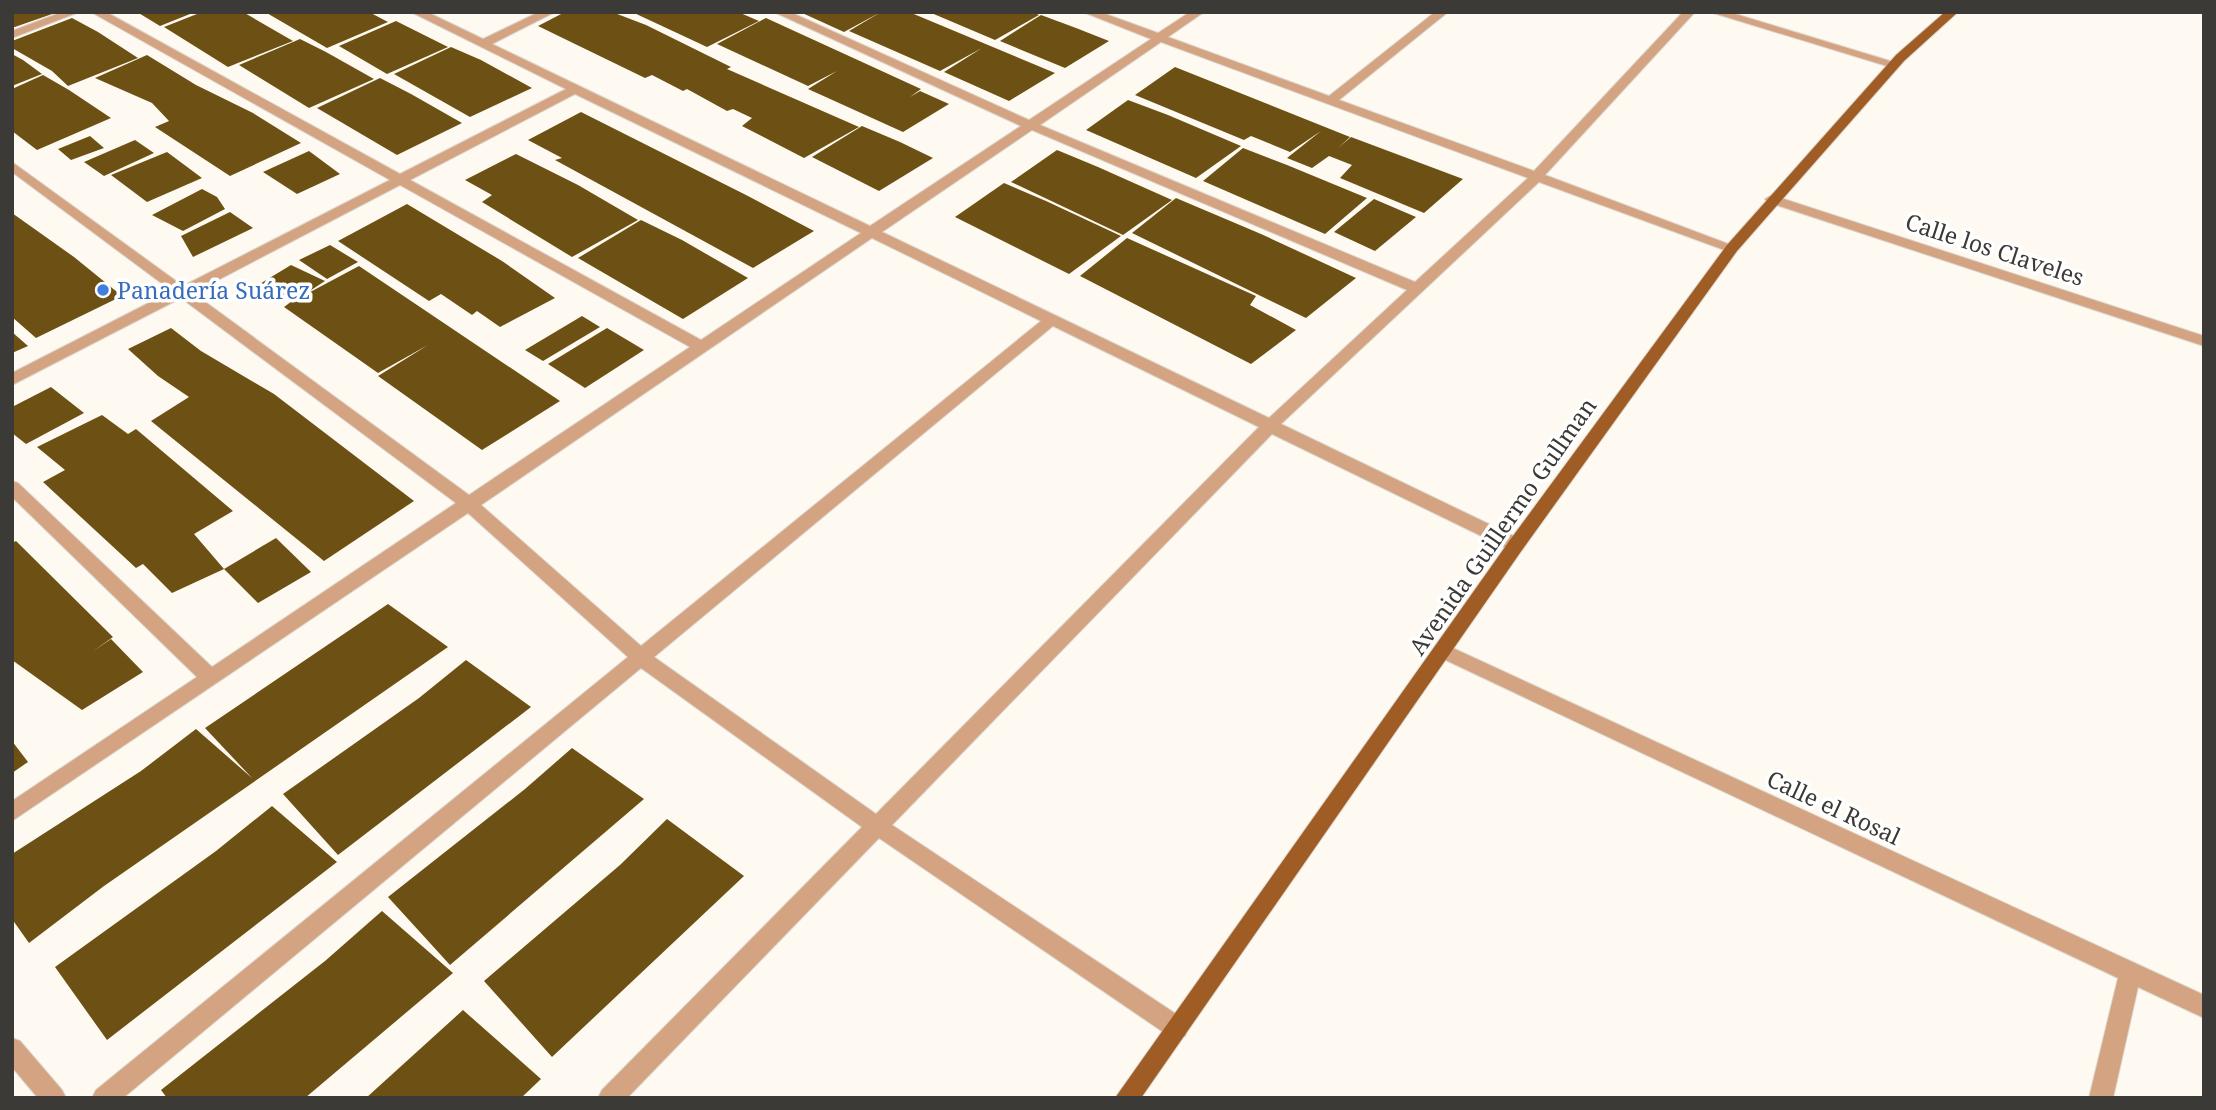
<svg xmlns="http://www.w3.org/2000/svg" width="2216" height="1110" font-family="'Noto Serif',serif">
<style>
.building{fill:#6d5114}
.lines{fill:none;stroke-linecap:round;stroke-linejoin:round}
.minor-casing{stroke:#dbd7cf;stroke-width:2}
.major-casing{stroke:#dbd7cf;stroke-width:2}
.minor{fill:#d4a381;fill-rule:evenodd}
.major{fill:#a05c25;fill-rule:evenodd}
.shop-dot{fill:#3f7fe0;stroke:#fff;stroke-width:2.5}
.labels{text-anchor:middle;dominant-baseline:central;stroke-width:7;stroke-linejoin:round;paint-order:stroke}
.street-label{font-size:23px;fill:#3c3a36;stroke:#fff}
.shop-label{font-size:23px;fill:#366cbe;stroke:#fff;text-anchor:start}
</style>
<rect width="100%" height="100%" fill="#fefaf1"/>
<g class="building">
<polygon points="12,12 55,12 55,13 12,28"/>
<polygon points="137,12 195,12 160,26"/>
<polygon points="202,12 243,12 293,41 228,67 164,27"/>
<polygon points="265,12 369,12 388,22 327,48"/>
<polygon points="565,12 612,12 646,25 731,67 727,69 859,127 804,158 742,126 752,118 733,109 727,111 687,89 683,91 652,75 645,78 538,26"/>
<polygon points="632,12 738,12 759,21 707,47"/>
<polygon points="800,12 909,12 1055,73 1009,101 944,72 982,48 940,71 849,31 881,12 844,32"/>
<polygon points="929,12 1033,12 1039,15 995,40"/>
<polygon points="1041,15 1076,28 1109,41 1065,68 1000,41"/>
<polygon points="72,18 98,32 138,58 68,86 52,71 12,48 12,41"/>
<polygon points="766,18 921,89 910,97 920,91 949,104 903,132 808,89 837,71 808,86 717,44"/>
<polygon points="396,21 448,47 387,74 339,46"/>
<polygon points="300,39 326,52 374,79 309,108 239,65"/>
<polygon points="451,47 481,60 532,88 470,117 394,74"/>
<polygon points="12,54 23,60 42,74 12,86"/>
<polygon points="147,55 196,85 253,113 301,143 230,176 155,127 169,121 152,103 95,78"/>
<polygon points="1175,67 1350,137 1338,148 1351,137 1463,179 1424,213 1340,178 1352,165 1329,156 1312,168 1287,158 1321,131 1290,152 1251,136 1244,140 1135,95"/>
<polygon points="43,75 69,90 111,118 37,150 12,131 12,89"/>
<polygon points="380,78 411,94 462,123 397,155 317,108"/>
<polygon points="1128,100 1168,115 1241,146 1196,178 1086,130"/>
<polygon points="581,112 748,196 814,231 753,268 555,160 562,158 528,140"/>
<polygon points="862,126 900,142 933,158 879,191 812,157"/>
<polygon points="90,136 104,148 71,160 58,149"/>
<polygon points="135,140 154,153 104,176 84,162"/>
<polygon points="1243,148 1287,165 1367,198 1325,234 1203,181"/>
<polygon points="1057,150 1098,167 1172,200 1123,235 1011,182"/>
<polygon points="309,151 340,174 297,194 263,172"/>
<polygon points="167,152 202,178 147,202 111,175"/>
<polygon points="516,154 578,185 638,220 572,257 482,202 492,195 465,180"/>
<polygon points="1004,183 1046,201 1121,236 1069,274 955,217"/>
<polygon points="202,189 217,197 225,209 183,231 152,215"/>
<polygon points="1176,198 1261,234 1356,278 1306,318 1132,233"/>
<polygon points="1374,199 1416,217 1375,251 1334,232"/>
<polygon points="407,204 502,261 555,298 500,327 477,311 472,315 441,294 429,301 338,241"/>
<polygon points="230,212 253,228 193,257 181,236"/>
<polygon points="12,213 74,257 122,296 36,338 12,317"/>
<polygon points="641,220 682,240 748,278 683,319 578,258"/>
<polygon points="1127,238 1256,296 1250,305 1296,330 1251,364 1080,276"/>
<polygon points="330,245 358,262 327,279 299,260"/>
<polygon points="291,265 325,281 299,298 359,266 560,401 482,450 378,376 428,345 378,373 284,307 292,301 258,285"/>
<polygon points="582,316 600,327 543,361 525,350"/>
<polygon points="171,328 201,351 274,394 414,501 324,561 151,421 189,397 158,376 128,349"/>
<polygon points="607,328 644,350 585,388 548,364"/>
<polygon points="12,332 28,346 12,353"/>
<polygon points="51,387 84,413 26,444 12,433 12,407"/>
<polygon points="102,415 128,434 136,429 233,511 194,534 224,569 172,593 143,564 136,568 43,482 65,470 37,447"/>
<polygon points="276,538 311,572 258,603 224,569"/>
<polygon points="16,541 113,637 92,652 111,639 143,672 82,710 12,660 12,543"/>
<polygon points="388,604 448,647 104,886 29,943 12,919 12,854 141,771 196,729 252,778 205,728"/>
<polygon points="466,660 531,707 338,855 283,794 419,698"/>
<polygon points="12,741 28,762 12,773"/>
<polygon points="572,748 644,799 450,965 388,897 525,789"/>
<polygon points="272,806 337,862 107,1040 55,967 216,851"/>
<polygon points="667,819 744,876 552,1057 484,981 620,865"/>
<polygon points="382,911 453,973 305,1098 167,1098 161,1090 325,961"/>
<polygon points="463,1010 541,1079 521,1098 366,1098"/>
</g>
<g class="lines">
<g class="minor-casing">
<g id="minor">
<polygon points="62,12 79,12 12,38 12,31"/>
<path d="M91 12H106L400 174 566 89 411 12H427L483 39 539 12H555L492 44 870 226 1021 126 774 12H790L1029 120 1151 39 1083 12H1100L1158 33 1190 12H1204L1168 37 1329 96 1435 12H1448L1339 100 1534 171 1683 12H1695L1545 175 1739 248 1732 252 1727 251 1539 182 1281 424 1522 540 1525 545 1522 550H1510L1272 434 892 825 1185 1020 1188 1028 1185 1036 1177 1039 1169 1036 879 838 627 1098H598L602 1090 862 827 641 668 123 1098H92L96 1090 628 657 468 513 12 821V801L197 677 12 497V481L18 483 212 667 456 503 181 298 12 385V373L172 291 12 172V162L183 286 390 180ZM1161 42 1528 178 1415 282 1040 125ZM575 94 861 233 701 340 410 180ZM1032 130 1407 290 1269 418 882 232ZM400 185 690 347 469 495 193 293ZM872 238 1041 321 641 646 481 505ZM1053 326 1259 427 876 814 654 657Z"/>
<polygon points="1710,12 1729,12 1900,64 1890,67"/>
<polygon points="1772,195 2204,336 2204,346 1767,202 1765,199"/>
<polygon points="1444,644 2204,995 2204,1018 2138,987 2113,1098 2089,1098 2118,978 1437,656 1435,651 1437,646"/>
<polygon points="12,1038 20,1041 62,1090 66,1098 38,1098 12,1067"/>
</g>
</g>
<g class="major-casing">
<polygon id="major" points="1945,12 1958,12 1904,61 1737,251 1522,550 1141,1098 1115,1098 1510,540 1727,245 1896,55"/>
</g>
<use href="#minor" class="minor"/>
<use href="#major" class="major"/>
</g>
<circle class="shop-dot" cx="103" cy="290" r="7"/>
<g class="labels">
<g class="street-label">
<text transform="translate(1995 249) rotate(18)">Calle los Claveles</text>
<text transform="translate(1502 526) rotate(-55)">Avenida Guillermo Gullman</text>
<text transform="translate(1834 807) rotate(25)">Calle el Rosal</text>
</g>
<g class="shop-label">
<text x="117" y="290">Panadería Suárez</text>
</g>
</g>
<rect width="2216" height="1110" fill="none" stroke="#3c3a36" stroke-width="28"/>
</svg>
